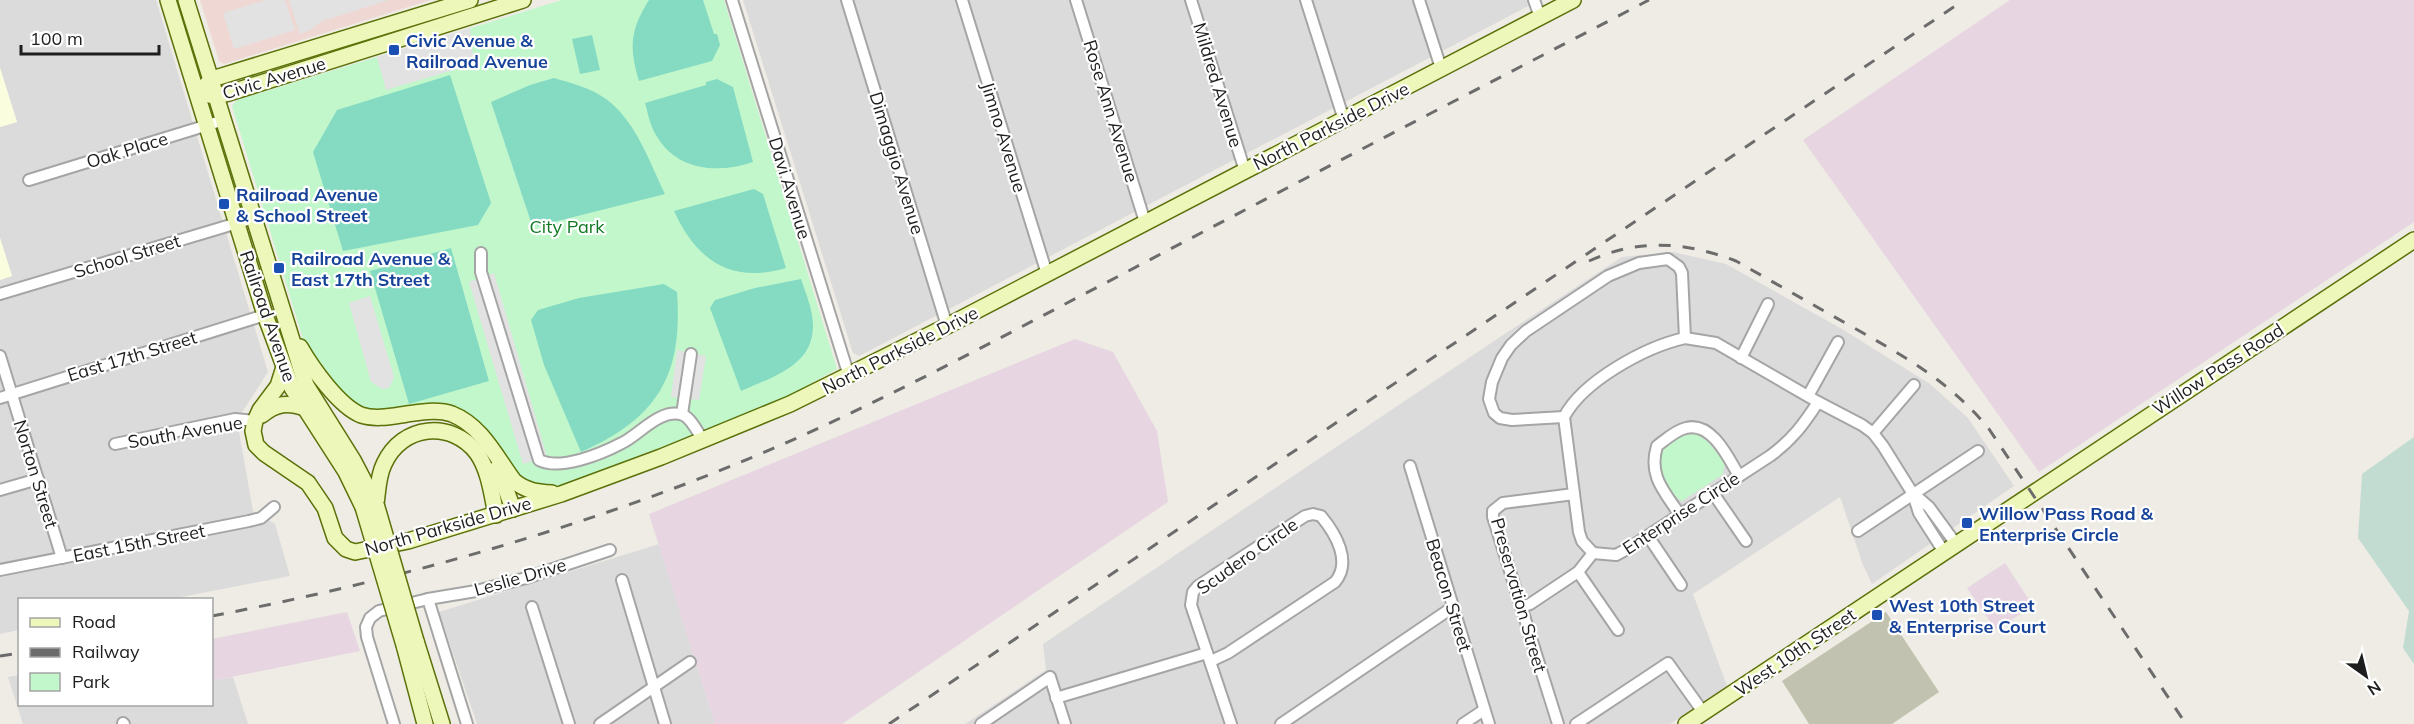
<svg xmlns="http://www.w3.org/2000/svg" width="2414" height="724" font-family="Mulish,sans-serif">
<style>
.residential{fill:#dcdbdb}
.commercial{fill:#efd8d4}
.industrial{fill:#e7d6e2}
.education{fill:#fbfede}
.construction{fill:#c1c3b0}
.wetland{fill:#c2dcd2}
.park{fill:#c2f7cc}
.pitch{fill:#85dbc2}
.parking{fill:#e2e2e2}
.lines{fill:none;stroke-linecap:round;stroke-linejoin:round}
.street-casing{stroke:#a5a5a5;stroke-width:14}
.secondary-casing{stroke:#5b7109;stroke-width:18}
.street{stroke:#fff;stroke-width:10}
.secondary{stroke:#eef7ba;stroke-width:15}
.rail{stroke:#6c6c6c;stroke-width:3;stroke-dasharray:12 12;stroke-linecap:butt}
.secondary-bridge-casing{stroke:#5b7109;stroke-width:18;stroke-linecap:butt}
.secondary-bridge{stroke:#eef7ba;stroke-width:15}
.transit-dot{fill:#1a4fb4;stroke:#fff;stroke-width:2}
.labels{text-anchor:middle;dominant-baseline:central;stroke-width:4.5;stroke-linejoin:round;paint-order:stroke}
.transit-label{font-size:18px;font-weight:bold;fill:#164399;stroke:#fff;text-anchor:start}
.street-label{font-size:18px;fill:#1e1e1e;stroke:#fff}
.park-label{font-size:18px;fill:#0f7823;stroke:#fff}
</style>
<rect width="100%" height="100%" fill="#eeece4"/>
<g class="residential">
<polygon points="0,0 156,0 268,372 237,420 253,511 275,524 290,576 171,599 20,600 19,630 0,634 0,280 12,276 0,238 0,127 17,122 0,68"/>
<polygon points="743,0 1540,0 859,356 853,353"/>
<polygon points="1673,252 1726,264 1842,329 1930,384 1968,418 2014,486 1872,584 1863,565 1840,497 1693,594 1727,686 1670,724 1564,724 1554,690 1542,698 1551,724 965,724 1046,670 1043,644 1494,341 1622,257"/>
<polygon points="659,544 715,724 477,724 439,612"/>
<polygon points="19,675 20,704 212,704 212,681 233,677 248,724 23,724 8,677"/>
</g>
<polygon class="commercial" points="200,0 431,0 224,64 219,61"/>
<g class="industrial">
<polygon points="2010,0 2414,0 2414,222 2039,472 1803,140"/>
<polygon points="1075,339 1113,352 1157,431 1168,502 842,724 715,724 649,514"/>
<polygon points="2005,563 2033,606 1996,630 1967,588"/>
<polygon points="347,612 360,651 212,681 212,639"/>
</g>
<g class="education">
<polygon points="0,68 17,122 0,127"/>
<polygon points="0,238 12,276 0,280"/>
</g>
<polygon class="construction" points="1886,612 1939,692 1892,724 1809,724 1782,681"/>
<polygon class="wetland" points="2414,437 2414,664 2403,648 2409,611 2358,538 2362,474"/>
<g class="park">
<path d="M562 0H724L837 369 792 394 725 423 559 486 540 487 521 478 471 421C446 418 372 415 354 402 333 388 318 363 304 342L232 106 237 100Z"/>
<path d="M1686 433C1705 432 1716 451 1725 465L1722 475 1682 501C1667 494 1654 465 1663 450 1667 443 1679 437 1686 433Z"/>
</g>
<g class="pitch">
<path d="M649 0H703L714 34H717L720 45 712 61 639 81C629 47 630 30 649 0Z"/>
<polygon points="592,35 600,70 580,74 572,39"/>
<polygon points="450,75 491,203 478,225 343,251 313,152 337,110"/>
<path d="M554 78C571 83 591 88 606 99 636 121 649 161 665 194L538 226 531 222 491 102 530 85Z"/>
<path d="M717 79 733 87 753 162C718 174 676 171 656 135 650 126 648 113 645 103L706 85V82Z"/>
<path d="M754 189 763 194 786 268C731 284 697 261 674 211Z"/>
<polygon points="451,248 489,381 409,404 370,271"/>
<path d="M801 279C805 291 810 303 812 315 820 363 777 375 741 391L710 308 715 300 755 288Z"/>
<path d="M664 284 677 292C683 375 658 418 581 452L544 365 531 320 538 310 579 298Z"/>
</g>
<g class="parking">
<polygon points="266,0 285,0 295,30 234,49 223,13"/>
<polygon points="289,0 389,0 322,21 310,30 300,34"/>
<polygon points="470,28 474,64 386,90 377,57"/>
<polygon points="494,273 547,457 523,464 469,282"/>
<polygon points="370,296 394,377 389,388 382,389 371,382 349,303"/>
<polygon points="677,350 706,356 699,400 671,397"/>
</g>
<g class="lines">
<g class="street-casing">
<g id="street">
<polyline points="732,0 849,376"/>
<polyline points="847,0 947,326"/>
<polyline points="962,0 1047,274"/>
<polyline points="1076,0 1145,222"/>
<polyline points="1191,0 1245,171"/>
<polyline points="1306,0 1344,120"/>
<polyline points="1419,0 1441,68"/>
<polyline points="1534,0 1540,17"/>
<polyline points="29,180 224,120"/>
<path d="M481 253V272L539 460C560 471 601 454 622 443 639 435 661 407 683 415 691 418 698 433 703 440"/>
<polyline points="0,294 254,218"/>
<path d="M1685 338 1716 343 1818 402C1804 424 1792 440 1770 456L1629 548 1616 555 1593 553 1582 541 1579 532 1564 417C1583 381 1645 347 1685 338Z"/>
<polyline points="0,356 62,558"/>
<polyline points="1741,358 1768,304"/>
<polyline points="1808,396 1838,342"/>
<polyline points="0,398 265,315"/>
<polyline points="1818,402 1862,425 1873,433 1883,446 1913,494 1919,513 1944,552"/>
<polyline points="682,414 691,354"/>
<polyline points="1564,417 1512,420 1500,418 1494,413 1489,399 1492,382 1502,358 1511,345 1526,331 1608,276 1639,263 1668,259 1679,267 1682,273 1685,338"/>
<polyline points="1873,433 1914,385"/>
<polyline points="115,444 235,419 255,421"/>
<polyline points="1410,466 1489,724"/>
<polyline points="0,490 38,479"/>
<polyline points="1713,493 1746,541"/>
<polyline points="1914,494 1929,507 1956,544"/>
<path d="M1680 515C1664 491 1648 476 1657 446 1665 440 1676 430 1686 428 1712 421 1729 459 1739 476"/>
<polyline points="1858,531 1978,451"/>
<polyline points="1648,536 1681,585"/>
<polyline points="0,570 249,521 261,518 274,507"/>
<polyline points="1578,572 1618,630"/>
<polyline points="622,580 665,724"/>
<polyline points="428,599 467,724"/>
<polyline points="532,607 569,724"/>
<polyline points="1521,607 1530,604 1578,572 1593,553"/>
<path d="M1211 661 1228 653 1335 582C1352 562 1336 534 1321 516L1313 514 1305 516 1198 586 1193 592 1191 605 1231 724"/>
<polyline points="1056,698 1207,653"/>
<polyline points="123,723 124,724"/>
<polyline points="394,724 367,637 366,627 370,618 379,611 428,599 476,591 526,578 610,550"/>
<polyline points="600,724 690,662"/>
<polyline points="981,724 1050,677 1065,724"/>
<polyline points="1281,724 1453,607"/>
<polyline points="1463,724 1484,710"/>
<polyline points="1558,724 1493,517 1493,511 1503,503 1574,494"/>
<polyline points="1576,724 1668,663 1703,712"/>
</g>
</g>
<g class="secondary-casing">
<g id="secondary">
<polyline points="168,0 265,315 292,388 346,472 363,507"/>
<polyline points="186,0 306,385 353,460 376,504"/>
<polyline points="206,85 212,79 470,0"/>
<polyline points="209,95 217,96 229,93 523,0"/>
<path d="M300 347C312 368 339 406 361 415 376 420 393 416 407 414 422 412 438 409 452 414 482 426 496 457 514 481 526 491 537 492 552 493"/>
<polyline points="284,367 278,386 260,410 255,421 253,431 256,445 264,453 308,483 325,508 335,538 346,549 355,552 408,541 561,494 661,457 790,404 947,326 1573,0"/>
<path d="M262 415C276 403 288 402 305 408"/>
<polyline points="498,467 513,509"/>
<path d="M376 504C378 490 378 476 384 464 402 424 452 420 477 453 489 470 492 495 496 515"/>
<polyline points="416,641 442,724"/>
<polyline points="404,645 425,724"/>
<polyline points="1686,724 2414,240"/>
</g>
</g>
<use href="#street" class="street"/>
<use href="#secondary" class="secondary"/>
<g class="rail">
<path d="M1589 261C1639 238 1686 242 1736 261 1773 282 1810 303 1847 324 1902 355 1949 380 1989 429L2186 724"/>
<path d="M212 616C390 582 573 531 741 462 870 409 993 341 1117 277 1294 184 1472 92 1649 0"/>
<polyline points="0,656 20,653"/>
<polyline points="889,724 1964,0"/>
</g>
<g class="secondary-bridge-casing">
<g id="secondary-bridge">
<polyline points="376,504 416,641"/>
<polyline points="363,507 404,645"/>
</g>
</g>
<use href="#secondary-bridge" class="secondary-bridge"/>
</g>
<g class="transit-dot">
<rect x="388" y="44" width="12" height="12" rx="3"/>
<rect x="218" y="198" width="12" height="12" rx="3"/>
<rect x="273" y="262" width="12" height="12" rx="3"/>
<rect x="1961" y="517" width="12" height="12" rx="3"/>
<rect x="1871" y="609" width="12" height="12" rx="3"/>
</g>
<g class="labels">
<g class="transit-label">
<text x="406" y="40">Civic Avenue &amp;<tspan x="406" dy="21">Railroad Avenue</tspan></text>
<text x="236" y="194">Railroad Avenue<tspan x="236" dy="21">&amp; School Street</tspan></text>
<text x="291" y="258">Railroad Avenue &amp;<tspan x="291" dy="21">East 17th Street</tspan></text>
<text x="1979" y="513">Willow Pass Road &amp;<tspan x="1979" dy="21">Enterprise Circle</tspan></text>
<text x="1889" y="605">West 10th Street<tspan x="1889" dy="21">&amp; Enterprise Court</tspan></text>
</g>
<g class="street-label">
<text transform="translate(274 78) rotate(-17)">Civic Avenue</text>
<text transform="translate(1218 85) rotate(73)">Mildred Avenue</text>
<text transform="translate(1111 111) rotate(73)">Rose Ann Avenue</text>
<text transform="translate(1331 126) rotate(-27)">North Parkside Drive</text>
<text transform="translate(1004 137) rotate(73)">Jimno Avenue</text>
<text transform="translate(127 150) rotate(-17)">Oak Place</text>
<text transform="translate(897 163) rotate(73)">Dimaggio Avenue</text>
<text transform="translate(790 188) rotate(73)">Davi Avenue</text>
<text transform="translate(127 256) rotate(-17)">School Street</text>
<text transform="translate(268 316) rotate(71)">Railroad Avenue</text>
<text transform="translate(900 350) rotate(-27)">North Parkside Drive</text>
<text transform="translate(132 356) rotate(-17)">East 17th Street</text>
<text transform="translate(2218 369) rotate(-33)">Willow Pass Road</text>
<text transform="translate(185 432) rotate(-10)">South Avenue</text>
<text transform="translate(36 474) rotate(73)">Norton Street</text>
<text transform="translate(1681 513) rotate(-33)">Enterprise Circle</text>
<text transform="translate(448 526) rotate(-16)">North Parkside Drive</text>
<text transform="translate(139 543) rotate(-11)">East 15th Street</text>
<text transform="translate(1247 556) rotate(-35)">Scudero Circle</text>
<text transform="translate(520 577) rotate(-16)">Leslie Drive</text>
<text transform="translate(1449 595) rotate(73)">Beacon Street</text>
<text transform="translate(1519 595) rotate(74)">Preservation Street</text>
<text transform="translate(1795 652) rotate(-34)">West 10th Street</text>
</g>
<g class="park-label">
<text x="567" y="226">City Park</text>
</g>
</g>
<rect x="18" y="598" width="195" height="108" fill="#ffffff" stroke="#a5a5a5" stroke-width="1.5"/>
<rect x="30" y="618" width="30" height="9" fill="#eef7ba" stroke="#a5a5a5" stroke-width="1.5"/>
<text x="72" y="628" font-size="18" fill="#1e1e1e">Road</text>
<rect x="30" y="648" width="30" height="9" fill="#6c6c6c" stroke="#a5a5a5" stroke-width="1.5"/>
<text x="72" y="658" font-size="18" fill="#1e1e1e">Railway</text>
<rect x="30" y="673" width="30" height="18" fill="#c2f7cc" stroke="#a5a5a5" stroke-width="1.5"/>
<text x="72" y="688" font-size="18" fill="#1e1e1e">Park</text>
<g transform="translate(2366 676) rotate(146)" stroke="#ffffff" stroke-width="4.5" paint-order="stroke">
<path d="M0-4.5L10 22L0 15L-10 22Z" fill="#1e1e1e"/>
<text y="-9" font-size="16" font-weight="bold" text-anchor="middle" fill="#1e1e1e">N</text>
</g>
<path d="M21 45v9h138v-9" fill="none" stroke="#1e1e1e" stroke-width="3"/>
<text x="30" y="45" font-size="18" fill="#1e1e1e" stroke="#ffffff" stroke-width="4.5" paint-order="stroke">100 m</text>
</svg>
